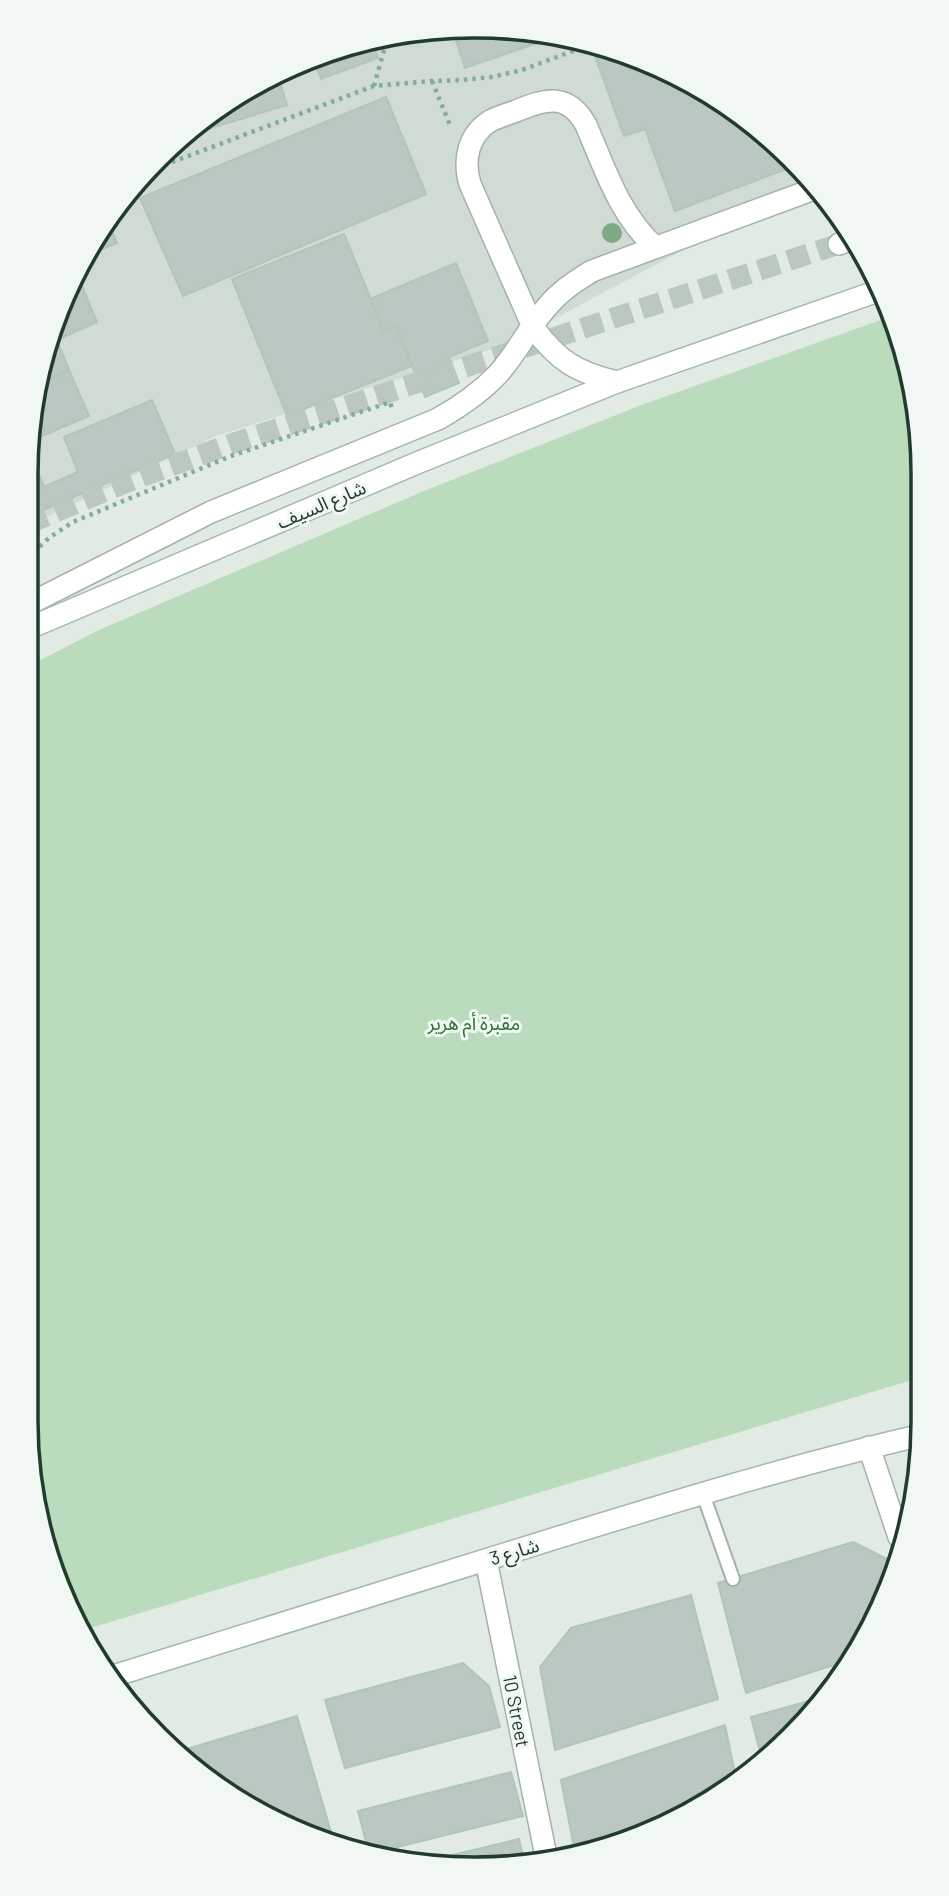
<svg xmlns="http://www.w3.org/2000/svg" width="949" height="1896" font-family="Barlow,'Noto Sans Arabic',sans-serif">
<style>
.built{fill:#cfdbd3}
.green{fill:#badcbc}
.building{fill:#b9c8c0;stroke:#b3c4ba;stroke-width:2}
.lines{fill:none;stroke-linecap:round;stroke-linejoin:round}
.secondary-tunnel{stroke:#bbc8c0;stroke-width:21;stroke-dasharray:21 10;stroke-linecap:butt}
.lane-casing{stroke:#a4b3aa;stroke-width:16}
.street-casing{stroke:#a4b3aa;stroke-width:24}
.secondary-casing{stroke:#a2b9ad;stroke-width:24}
.path{stroke:#82ae97;stroke-width:4.5;stroke-dasharray:3.5 5;stroke-linecap:butt}
.lane{stroke:#fff;stroke-width:12}
.street{stroke:#fff;stroke-width:21}
.secondary{stroke:#fff;stroke-width:21}
.tree{fill:#7ea886}
.labels{text-anchor:middle;dominant-baseline:central;stroke-width:6;stroke-linejoin:round;paint-order:stroke}
.street-label{font-size:19px;fill:#223b2f;stroke:#f1f8f3}
.park-label{font-size:19px;fill:#2d713a;stroke:#f1f8f3}
.rim{fill:none;stroke:#223b2f;stroke-width:3.5}
</style>
<rect width="100%" height="100%" fill="#e1ebe4"/>
<polygon class="built" points="503,27 672,72 748,119 811,182 505,345 216,436 27,526 27,446 72,277 179,138 330,50"/>
<polygon class="green" points="892,316 919,416 922,1377 84,1630 50,1566 26,1421 27,667 99,630 424,491 644,404"/>
<g class="building">
<polygon points="503,27 549,39 465,68 454,34"/>
<polygon points="373,44 378,58 321,79 314,60 330,50"/>
<polygon points="597,52 672,72 748,119 789,161 792,167 675,211 645,129 624,136 594,53"/>
<polygon points="279,79 287,105 181,137"/>
<polygon points="386,97 426,194 183,296 140,198"/>
<polygon points="110,227 117,243 90,254"/>
<polygon points="344,234 384,331 396,326 412,366 287,416 232,279"/>
<polygon points="456,263 488,341 449,357 459,383 425,397 396,326 384,331 370,299"/>
<polygon points="76,272 97,322 57,340 69,370 45,381 72,277"/>
<polygon points="69,370 89,416 28,442 45,381"/>
<polygon points="152,400 175,454 27,517 27,453 30,452 44,487 78,472 64,437"/>
<polygon points="853,1542 887,1559 890,1569 877,1619 847,1661 746,1693 718,1583"/>
<polygon points="691,1595 718,1699 555,1750 540,1667 571,1628"/>
<polygon points="463,1663 489,1686 500,1727 345,1768 325,1700"/>
<polygon points="820,1698 791,1739 762,1760 751,1717"/>
<polygon points="297,1716 333,1839 226,1794 180,1751"/>
<polygon points="725,1725 736,1778 672,1824 575,1853 561,1780"/>
<polygon points="511,1772 523,1816 369,1854 358,1811"/>
<polygon points="519,1839 525,1866 423,1862"/>
</g>
<g class="lines">
<polyline class="secondary-tunnel" points="27,524 132,480 231,444 839,244"/>
<g class="lane-casing">
<polyline id="lane" points="703,1494 733,1579"/>
</g>
<g class="street-casing">
<g id="street">
<path d="M617 382C576 372 558 361 533 327L470 184C463 160 468 135 490 121 498 117 508 114 516 111 545 99 568 92 586 125 605 169 619 214 655 247"/>
<path d="M27 605 211 512 438 419C461 406 480 393 498 374 516 354 528 329 546 308 559 292 574 282 592 271L817 188"/>
<polyline points="869,1447 899,1537"/>
<polyline points="486,1560 547,1861"/>
</g>
</g>
<g class="secondary-casing">
<g id="secondary">
<polyline points="839,244 852,239"/>
<polyline points="27,629 417,463 617,382 881,290"/>
<path d="M110 1677C253 1633 396 1588 540 1543 666 1504 793 1465 922 1435"/>
</g>
</g>
<g class="path">
<polyline points="432,81 450,125"/>
<polyline points="374,86 386,43"/>
<polyline points="156,168 374,86 432,81 462,80 492,77 522,70 581,48"/>
<polyline points="27,558 50,537 73,522 231,456 390,402 392,409"/>
</g>
<use href="#lane" class="lane"/>
<use href="#street" class="street"/>
<use href="#secondary" class="secondary"/>
</g>
<circle class="tree" cx="612" cy="233" r="10"/>
<g class="labels">
<g class="street-label">
<text transform="translate(321 504) rotate(-23)">شارع السيف</text>
<text transform="translate(514 1551) rotate(-17)">شارع 3</text>
<text transform="translate(517 1711) rotate(79)">10 Street</text>
</g>
<g class="park-label">
<text x="474" y="1022">مقبرة أم هرير</text>
</g>
</g>
<path d="M0 0H949V1896H0ZM474 38H475A436 436 0 0 1 911 474V1421A436 436 0 0 1 475 1857H474A436 436 0 0 1 38 1421V474A436 436 0 0 1 474 38Z" fill="#f1f8f3" fill-rule="evenodd"/>
<path class="rim" d="M474 38H475A436 436 0 0 1 911 474V1421A436 436 0 0 1 475 1857H474A436 436 0 0 1 38 1421V474A436 436 0 0 1 474 38Z"/>
</svg>
